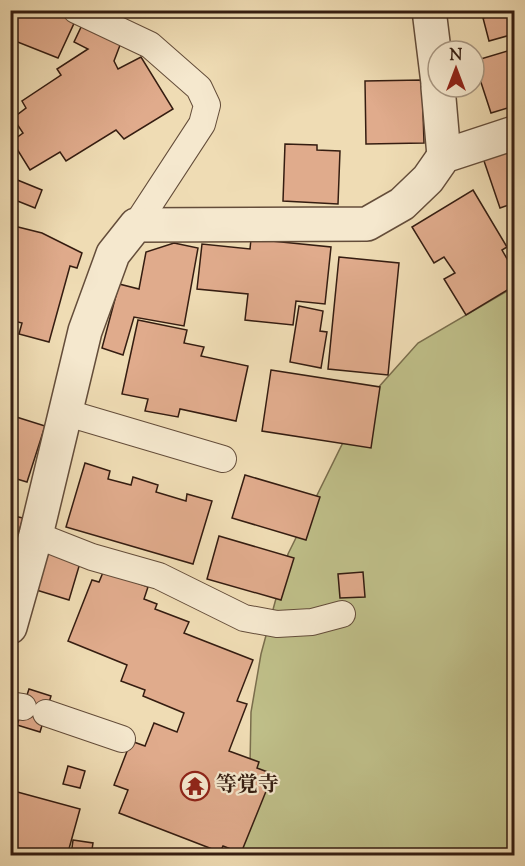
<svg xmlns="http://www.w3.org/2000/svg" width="525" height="866" font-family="'Sorts Mill Goudy','Noto Serif JP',serif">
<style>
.green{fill:#bfbf89;stroke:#7a6e4d;stroke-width:1.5}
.building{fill:#e0ab8c;stroke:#351d11;stroke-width:1.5}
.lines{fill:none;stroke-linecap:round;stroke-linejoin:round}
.service-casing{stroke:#644d3a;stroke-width:28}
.minor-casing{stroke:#644d3a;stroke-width:36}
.service{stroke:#f5e8ce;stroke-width:26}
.minor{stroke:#f5e8ce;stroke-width:33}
.labels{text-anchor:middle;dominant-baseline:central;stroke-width:4.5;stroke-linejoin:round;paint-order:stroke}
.poi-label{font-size:21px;font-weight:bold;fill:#351d11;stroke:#f5e8ce;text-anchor:start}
</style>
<rect width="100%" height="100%" fill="#efdcb4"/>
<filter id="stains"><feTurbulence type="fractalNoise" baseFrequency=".00333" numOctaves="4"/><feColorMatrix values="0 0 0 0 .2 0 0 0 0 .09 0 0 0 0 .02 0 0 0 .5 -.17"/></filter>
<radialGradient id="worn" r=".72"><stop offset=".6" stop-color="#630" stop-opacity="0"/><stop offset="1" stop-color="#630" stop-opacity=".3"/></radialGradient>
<polygon class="green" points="514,287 514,855 226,856 250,765 251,712 261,654 288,554 360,408 418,343"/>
<g class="building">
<polygon points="10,10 56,10 76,19 58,58 10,39"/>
<polygon points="509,10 513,10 514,14 514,34 489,41 483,18"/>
<polygon points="83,23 122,40 114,61 118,69 141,57 173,109 124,139 116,130 66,161 60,152 30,170 12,141 23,133 13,118 26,108 22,101 61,75 57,69 88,49 74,42"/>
<polygon points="514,49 514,106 491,113 474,61"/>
<polygon points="422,80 424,143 366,144 365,81"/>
<polygon points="285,144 317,145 317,150 340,151 338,204 283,201"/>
<polygon points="514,148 514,203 500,208 483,158"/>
<polygon points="15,179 42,190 35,208 10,198"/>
<polygon points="473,190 507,247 502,250 514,271 514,286 466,315 444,279 455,273 444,257 434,263 412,227"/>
<polygon points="10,225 42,233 82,253 77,268 70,266 49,342 19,334 22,323 10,320"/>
<polygon points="251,239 331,247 325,304 296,301 293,325 245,320 248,294 197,289 202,244 250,249"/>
<polygon points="174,243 198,248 184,326 134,317 123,355 102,348 119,284 139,289 146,252"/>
<polygon points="339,257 399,263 388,375 328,369"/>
<polygon points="299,306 323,311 320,331 327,332 321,368 290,362"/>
<polygon points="138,320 187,330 184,343 204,347 201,356 248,366 236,421 180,409 178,417 145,411 148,399 122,394"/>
<polygon points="271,370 380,387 371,448 262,431"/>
<polygon points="10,415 45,426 27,482 10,477"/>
<polygon points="85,463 110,471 108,479 131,485 133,477 158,485 156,492 186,501 187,494 212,501 193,564 66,527"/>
<polygon points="245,475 320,497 306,540 232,518"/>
<polygon points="10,515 23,518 10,562"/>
<polygon points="219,536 294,558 281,600 207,579"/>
<polygon points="44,552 80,563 69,600 33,589"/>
<polygon points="104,570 148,587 144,599 157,604 155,609 189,622 184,633 253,660 237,701 247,704 229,751 259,762 257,768 273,774 241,853 223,846 220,852 119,813 128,790 114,785 131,741 145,746 154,723 177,732 184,713 143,696 145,690 121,681 127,665 68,641 92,580 99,582"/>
<polygon points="363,572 365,597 340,598 338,574"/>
<polygon points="29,689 51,696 40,732 17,725"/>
<polygon points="68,766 85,771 80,788 63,784"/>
<polygon points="10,790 80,809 67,856 10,856"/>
<polygon points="73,840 93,843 91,856 71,856"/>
</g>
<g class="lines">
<g class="service-casing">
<g id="service">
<polyline points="76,10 150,45 199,88 207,105 202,124 136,225"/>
<polyline points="64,412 223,459"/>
<polyline points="36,535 92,557 159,576 244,618 277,624 312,622 342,614"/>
<polyline points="10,705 23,707"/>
<polyline points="46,713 122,739"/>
</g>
</g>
<g class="minor-casing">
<g id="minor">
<polyline points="429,10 438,83"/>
<polyline points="438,87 444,156"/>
<polyline points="10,627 36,535 85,331 113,254 136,225 367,224 402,204 428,179 444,156 514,133"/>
</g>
</g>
<use href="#service" class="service"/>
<use href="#minor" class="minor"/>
</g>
<defs>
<g id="temple-ring" transform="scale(1.5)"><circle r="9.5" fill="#f5e8ce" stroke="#8f2418" stroke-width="1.5"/><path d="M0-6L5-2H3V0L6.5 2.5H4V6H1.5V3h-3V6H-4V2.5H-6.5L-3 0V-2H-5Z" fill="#8f2418"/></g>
</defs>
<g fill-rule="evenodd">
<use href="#temple-ring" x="195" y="786"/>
</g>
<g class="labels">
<g class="poi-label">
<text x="216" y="786">等覚寺</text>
</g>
</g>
<rect width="525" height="866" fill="none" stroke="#efdcb4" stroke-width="36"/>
<rect x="12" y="12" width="501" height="842" fill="none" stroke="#351d11" stroke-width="3"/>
<rect x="18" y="18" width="489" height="830" fill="none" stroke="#351d11" stroke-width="1.5"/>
<g transform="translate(456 69)"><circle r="28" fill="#f5e8ce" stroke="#a89782" stroke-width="1.5"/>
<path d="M0-4.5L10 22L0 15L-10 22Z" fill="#8f2418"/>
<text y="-9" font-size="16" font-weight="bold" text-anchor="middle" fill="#351d11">N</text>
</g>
<rect width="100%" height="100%" filter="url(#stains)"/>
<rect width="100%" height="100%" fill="url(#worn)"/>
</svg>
